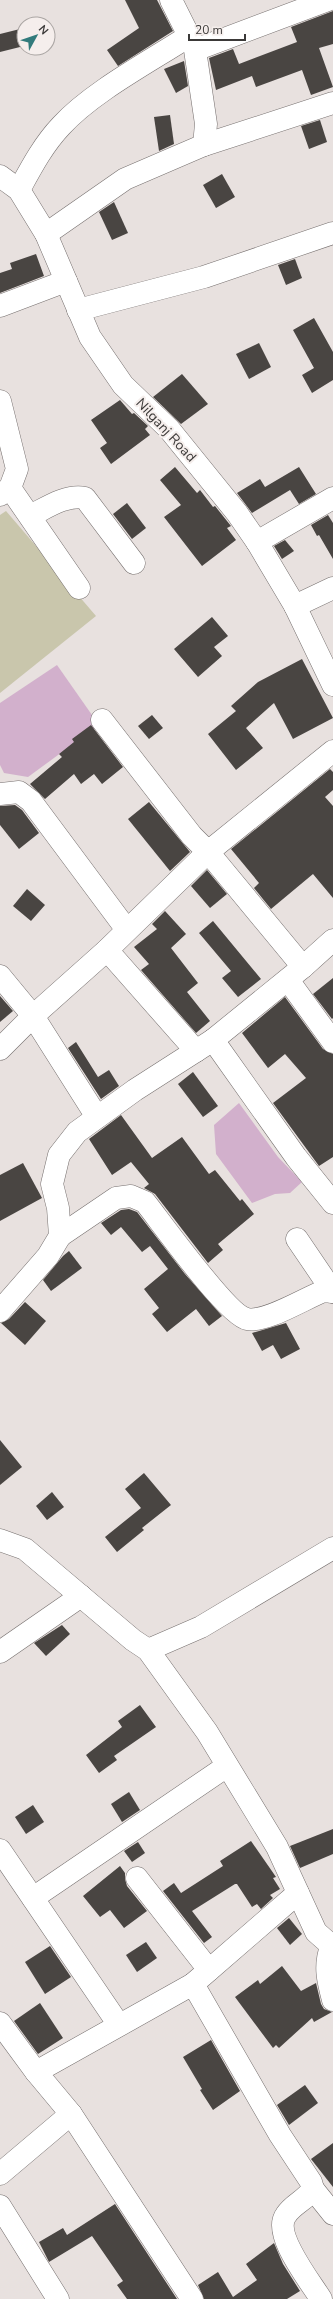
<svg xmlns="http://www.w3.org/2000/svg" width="333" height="2299" font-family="'Nunito Sans',sans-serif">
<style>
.green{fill:#c9c6ac}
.water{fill:#d2b0cc}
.building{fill:#494542}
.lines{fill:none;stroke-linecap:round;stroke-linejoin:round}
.minor-casing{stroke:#76706f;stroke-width:23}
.minor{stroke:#fff;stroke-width:22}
.labels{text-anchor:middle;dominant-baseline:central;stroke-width:4;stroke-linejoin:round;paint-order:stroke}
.street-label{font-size:14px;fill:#3b3938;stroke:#f5eeec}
</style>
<rect width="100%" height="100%" fill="#e8e1df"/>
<polygon class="green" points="6,511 96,616 0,693 0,515"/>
<g class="water">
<polygon points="57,665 99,725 28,777 4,773 0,765 0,703"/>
<polygon points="239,1103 278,1157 302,1182 290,1193 275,1194 252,1203 216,1154 214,1125"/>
</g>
<g class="building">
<polygon points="125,0 157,0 173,31 118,66 107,50 139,28"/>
<polygon points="333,11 333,44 319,48 333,87 311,95 302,70 256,87 252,76 216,90 209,58 233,49 239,64 297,42 291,27"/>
<polygon points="24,28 24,46 0,52 0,34"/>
<polygon points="184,61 188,86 176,93 164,69"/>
<polygon points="170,115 174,144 159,151 154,117"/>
<polygon points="320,120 327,142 309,149 301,126"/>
<polygon points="222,174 235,197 216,208 203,185"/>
<polygon points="114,202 128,233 112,240 99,212"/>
<polygon points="36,254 44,276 0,293 0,273 12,269 10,263"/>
<polygon points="295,259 302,278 286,285 278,265"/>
<polygon points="314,318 333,352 333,380 312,393 302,375 314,368 293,330"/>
<polygon points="259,343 271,367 249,379 236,354"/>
<polygon points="182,374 208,404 181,424 153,397"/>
<polygon points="120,400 132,414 134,413 148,426 145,429 150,435 111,464 100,448 107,443 91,420"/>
<polygon points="175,467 197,493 200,490 213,507 215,506 231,526 227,528 236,540 202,566 164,517 181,505 160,480"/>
<polygon points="299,467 316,494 299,504 290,490 252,513 237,493 260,479 265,487"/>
<polygon points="127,503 146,528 132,539 113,514"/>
<polygon points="328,515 333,523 333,559 319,535 317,536 311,525"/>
<polygon points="285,540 294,551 282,559 274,546"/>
<polygon points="212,617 228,636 214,647 222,656 198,677 174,649"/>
<polygon points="302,659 333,718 293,739 274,703 246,728 263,748 236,770 208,734 236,711 231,706 258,682"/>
<polygon points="152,715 163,728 149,739 138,726"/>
<polygon points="91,725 123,767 102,784 94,774 81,784 74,774 45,799 30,784 62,757 59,754 74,742 72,739"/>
<polygon points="330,769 333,772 333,790 325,797 333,806 333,898 313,874 271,909 254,888 259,883 231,849"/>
<polygon points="149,802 190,852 170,871 128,819"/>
<polygon points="15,805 22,810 39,833 19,849 0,825 0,806"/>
<polygon points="207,870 227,894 210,908 191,886"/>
<polygon points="27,889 45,905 31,921 13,906"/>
<polygon points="165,911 186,934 171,948 198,983 187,992 210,1021 196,1033 141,970 149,964 134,947 157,929 152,924"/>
<polygon points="213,921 261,979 238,997 222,978 231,971 199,933"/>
<polygon points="333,978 333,1018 332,1019 313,994"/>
<polygon points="0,996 13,1011 0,1022"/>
<polygon points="285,997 323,1049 333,1054 333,1157 319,1166 273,1103 306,1078 285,1054 268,1068 242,1033"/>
<polygon points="76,1042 98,1077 109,1070 119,1086 101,1099 68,1048"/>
<polygon points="193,1072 218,1106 203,1117 178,1084"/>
<polygon points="121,1115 152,1158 182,1137 209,1174 215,1170 240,1201 242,1199 254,1214 218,1244 223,1250 208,1263 155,1194 144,1188 149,1184 131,1162 112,1175 89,1139"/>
<polygon points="23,1163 42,1198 0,1221 0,1175"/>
<polygon points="129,1209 137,1212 185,1274 222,1316 209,1326 196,1309 167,1332 152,1314 159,1308 144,1289 168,1269 150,1246 142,1252 121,1227 111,1235 101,1223 121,1210"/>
<polygon points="69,1251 82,1268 51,1291 43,1280 63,1256"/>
<polygon points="25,1302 46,1321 25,1345 1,1323 9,1319"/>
<polygon points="286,1323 300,1349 281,1359 273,1345 262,1351 252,1333"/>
<polygon points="0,1440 22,1467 0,1485"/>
<polygon points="144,1473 171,1505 142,1528 144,1530 117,1552 105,1537 141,1508 125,1489"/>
<polygon points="52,1492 64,1507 47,1520 36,1506"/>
<polygon points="62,1625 70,1634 46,1656 34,1643"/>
<polygon points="140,1705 156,1727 114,1756 117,1760 99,1773 86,1755 122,1727 118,1721"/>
<polygon points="129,1792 140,1810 122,1822 111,1804"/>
<polygon points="33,1805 44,1822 26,1834 15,1817"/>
<polygon points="333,1829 333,1854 300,1868 290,1846"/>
<polygon points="251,1841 276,1877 273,1878 280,1889 270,1895 273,1898 261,1909 257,1904 252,1907 237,1884 235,1884 192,1911 212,1937 204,1943 163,1891 174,1883 181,1893 223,1866 220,1861"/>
<polygon points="138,1842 145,1853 132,1862 124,1851"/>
<polygon points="120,1866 125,1873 125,1879 127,1886 147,1911 124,1928 110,1910 100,1917 83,1896"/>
<polygon points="289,1918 302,1934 290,1945 277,1928"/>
<polygon points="146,1942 157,1958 137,1972 126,1955"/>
<polygon points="50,1946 71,1977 45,1994 25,1962"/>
<polygon points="282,1966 301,1991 316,1983 321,2004 324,2009 332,2012 314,2022 312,2018 279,2048 276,2045 273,2048 235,1997 258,1980 260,1984"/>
<polygon points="40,2003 63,2038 38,2054 14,2021"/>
<polygon points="211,2040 240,2091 213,2110 200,2090 202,2089 183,2057"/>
<polygon points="305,2085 318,2103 289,2125 277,2105"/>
<polygon points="333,2143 333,2187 311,2159"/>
<polygon points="115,2204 177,2299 127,2299 117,2285 123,2281 92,2236 49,2262 39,2242 63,2228 67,2235"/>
<polygon points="274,2243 283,2264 300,2291 287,2299 204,2299 198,2285 218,2272 233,2297 257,2280 246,2264"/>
</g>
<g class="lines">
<g class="minor-casing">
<g id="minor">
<polyline points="171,0 195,48"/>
<polyline points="204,145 333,103"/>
<polyline points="0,176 19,190 46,234 90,337 123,385 169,429 237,513 257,542 295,606 333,685"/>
<path d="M19 190C31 168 43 145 61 126 92 92 149 62 189 36"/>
<polyline points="46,234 125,179 204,145 206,124 195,50 328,0"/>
<polyline points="0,306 66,281"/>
<polyline points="78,310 204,277 333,233"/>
<polyline points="0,401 17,469 10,488 0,495"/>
<polyline points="10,488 79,588"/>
<path d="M30 516C46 508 66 494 85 498L134 563"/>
<polyline points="257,542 333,498"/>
<polyline points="295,606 333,588"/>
<polyline points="102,720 192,836 208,852 333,751"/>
<polyline points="0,794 19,792 31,801 127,930"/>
<polyline points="107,950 208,852 303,967"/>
<polyline points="0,976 33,1016 97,1117"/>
<polyline points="288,980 333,1042"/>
<polyline points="213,1040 296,1157 333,1203"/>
<polyline points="0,1049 33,1016 107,950 196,1051"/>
<path d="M60 1236 116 1198 131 1196 145 1202C161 1222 227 1315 247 1319 266 1323 305 1298 324 1291L333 1292"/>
<polyline points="297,1239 333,1292"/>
<polyline points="0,1311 48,1256 60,1236 58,1208 52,1184 59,1155 77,1132 135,1090 213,1040 303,967 333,940"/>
<polyline points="0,1540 25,1549 133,1640 148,1650 207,1732 277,1847 316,1932 333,1947"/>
<polyline points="148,1650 201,1627 333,1548"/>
<polyline points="0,1652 81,1596"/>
<polyline points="0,1850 119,2025"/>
<polyline points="137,1878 209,1970"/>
<polyline points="33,1898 227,1766"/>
<path d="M331 1947C324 1966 328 1981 333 2000"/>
<polyline points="193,1984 298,1893"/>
<polyline points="0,2023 36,2072"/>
<polyline points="71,2114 192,2299"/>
<path d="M0 2174 71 2114 36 2072 193 1984 280 2135 311 2182 313 2189C306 2200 293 2204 286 2215 272 2234 310 2281 321 2299"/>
<polyline points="313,2189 333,2214"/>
<polyline points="0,2206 58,2299"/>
</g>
</g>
<use href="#minor" class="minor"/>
</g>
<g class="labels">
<g class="street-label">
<text transform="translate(166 430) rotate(47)">Nilganj Road</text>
</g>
</g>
<g transform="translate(36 36) rotate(50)"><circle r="19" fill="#f5eeec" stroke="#aba6a4"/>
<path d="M0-3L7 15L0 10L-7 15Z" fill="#327b7c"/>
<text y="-6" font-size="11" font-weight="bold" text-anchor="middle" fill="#3b3938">N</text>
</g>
<path d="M189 34v6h56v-6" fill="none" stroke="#3b3938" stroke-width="2"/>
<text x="195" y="34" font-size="12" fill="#3b3938" stroke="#f5eeec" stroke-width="3" paint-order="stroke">20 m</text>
</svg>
